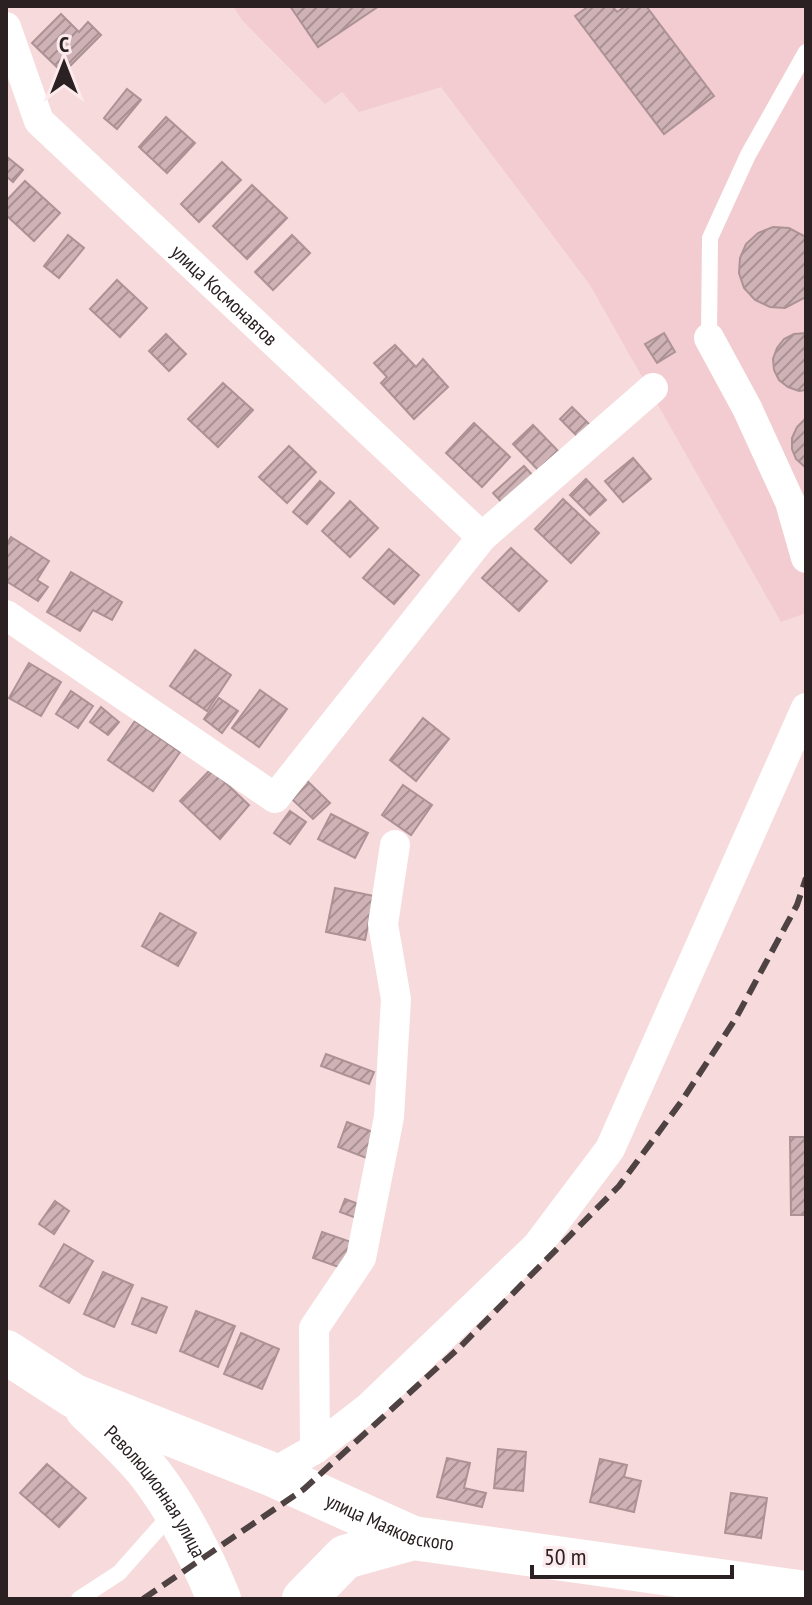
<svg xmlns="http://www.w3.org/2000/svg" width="812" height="1605" font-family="'PT Sans Narrow',sans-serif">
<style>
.built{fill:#f2ccd0}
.building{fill:url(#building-hatch);stroke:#ad9295;stroke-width:2}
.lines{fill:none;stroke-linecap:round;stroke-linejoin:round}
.lane{stroke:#fff;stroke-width:16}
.street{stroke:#fff;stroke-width:30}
.secondary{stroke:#fff;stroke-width:44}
.rail{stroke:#4f4243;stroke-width:6;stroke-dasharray:16 8;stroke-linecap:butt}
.labels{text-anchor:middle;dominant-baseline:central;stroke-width:7;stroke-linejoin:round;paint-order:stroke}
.street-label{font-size:20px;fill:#2b2122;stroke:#fceaec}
</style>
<defs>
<pattern id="building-hatch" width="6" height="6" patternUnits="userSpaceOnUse" patternTransform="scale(2)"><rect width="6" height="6" fill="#cfb2b5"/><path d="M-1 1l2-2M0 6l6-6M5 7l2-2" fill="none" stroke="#a89093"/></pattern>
</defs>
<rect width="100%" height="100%" fill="#f7dadc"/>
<polygon class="built" points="233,6 806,6 806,613 781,622 590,285 441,87 359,112 342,92 325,104 242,20"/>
<g class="building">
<polygon points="290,6 379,6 318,47"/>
<polygon points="589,6 612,6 617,12 626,6 646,6 714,96 664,134 575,16"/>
<polygon points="61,14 79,32 88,22 101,35 63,73 32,43"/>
<polygon points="127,89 141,100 117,129 104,118"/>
<polygon points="166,117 195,143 167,173 139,147"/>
<polygon points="6,156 23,170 13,182 6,176"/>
<polygon points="222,162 241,180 199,222 181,204"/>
<polygon points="25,181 60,213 34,241 6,215 6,201"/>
<polygon points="252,185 287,218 247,259 213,226"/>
<polygon points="773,227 789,228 806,237 806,297 785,308 770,307 755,300 744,288 739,273 740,258 746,244 758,233"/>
<polygon points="68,235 84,248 59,278 44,266"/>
<polygon points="292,235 310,253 273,290 255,272"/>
<polygon points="117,280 147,308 120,337 90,309"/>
<polygon points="664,333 675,352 657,363 645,344"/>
<polygon points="806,333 806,390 799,391 788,387 779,380 774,370 773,359 777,348 784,339 794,334"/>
<polygon points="166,334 186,354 169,371 149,351"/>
<polygon points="395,345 416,367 423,359 448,387 414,419 381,383 387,377 374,363"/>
<polygon points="223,383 253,410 218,447 188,419"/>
<polygon points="572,407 591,426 579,438 560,419"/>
<polygon points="805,419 806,419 806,468 796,459 792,449 792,438 797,427"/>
<polygon points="474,423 510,457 482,487 446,453"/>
<polygon points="533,425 561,454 541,473 513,444"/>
<polygon points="289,446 316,472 287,503 259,477"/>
<polygon points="633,458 651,479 623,502 605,481"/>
<polygon points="524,466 536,479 506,507 493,493"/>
<polygon points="586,479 606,500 590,515 570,495"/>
<polygon points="320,481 334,493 307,524 293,512"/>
<polygon points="563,499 599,533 571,563 535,529"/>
<polygon points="350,501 378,528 350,557 322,531"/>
<polygon points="11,537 49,561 37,580 48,587 38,601 6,581 6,545"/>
<polygon points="511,548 547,581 519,611 482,578"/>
<polygon points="389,549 419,575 394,604 363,578"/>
<polygon points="71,572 122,602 112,620 93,610 80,631 47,612"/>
<polygon points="195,650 231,675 207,711 170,686"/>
<polygon points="29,663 61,682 41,716 9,698"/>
<polygon points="260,690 287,709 259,747 232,728"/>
<polygon points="71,691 93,706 78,728 56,714"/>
<polygon points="219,698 238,711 222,733 204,719"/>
<polygon points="101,707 119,722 108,735 90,722"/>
<polygon points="423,718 449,739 416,781 390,760"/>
<polygon points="135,721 180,752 153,791 108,760"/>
<polygon points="211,769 249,805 220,839 180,801"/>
<polygon points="296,770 330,803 313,819 279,787"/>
<polygon points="403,785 432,805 411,835 382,815"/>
<polygon points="290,811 306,822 290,844 274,833"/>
<polygon points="331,814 368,833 355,858 318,839"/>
<polygon points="335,888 374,896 365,940 326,932"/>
<polygon points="160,913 196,933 178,966 142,946"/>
<polygon points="326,1054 374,1072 369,1084 321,1066"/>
<polygon points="347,1122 378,1134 369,1159 338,1147"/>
<polygon points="790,1137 806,1137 806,1215 791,1215"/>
<polygon points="345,1199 364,1206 359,1219 340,1212"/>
<polygon points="55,1201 69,1211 54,1234 39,1224"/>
<polygon points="322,1232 357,1244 347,1270 313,1258"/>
<polygon points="64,1244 93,1261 69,1303 40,1286"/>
<polygon points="103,1272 133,1285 114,1327 84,1314"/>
<polygon points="142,1298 167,1307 156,1333 132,1324"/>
<polygon points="196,1311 235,1326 218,1367 180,1351"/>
<polygon points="241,1333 279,1349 262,1389 224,1374"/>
<polygon points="498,1449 526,1452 523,1491 494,1488"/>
<polygon points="447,1458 470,1463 464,1488 486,1493 482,1507 437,1497"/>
<polygon points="600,1459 627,1465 624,1477 641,1481 634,1512 590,1502"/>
<polygon points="47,1464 86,1498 59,1527 20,1493"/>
<polygon points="731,1493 767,1498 761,1538 725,1533"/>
</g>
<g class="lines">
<g class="lane">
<polyline points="709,338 710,238 748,155 806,52"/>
<polyline points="79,1599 119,1573 174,1511"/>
</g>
<g class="street">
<path id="s1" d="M6 27 39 121 482 537"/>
<polyline points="709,338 747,408 790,502 806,558"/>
<polyline points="6,615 275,798 482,537 653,388"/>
<polyline points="315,1449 314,1328 361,1258 389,1117 396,999 383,924 395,845"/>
<polyline points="271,1474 315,1449 369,1407 537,1246 610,1149 806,708"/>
</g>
<g class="secondary">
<path id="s2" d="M6 1352 74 1396 271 1474 413 1538 806 1593"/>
<path id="s3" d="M87 1409C108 1430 133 1451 151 1475 180 1513 201 1555 219 1599"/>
<polyline points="304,1599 345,1557 413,1538"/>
</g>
<polyline class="rail" points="143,1599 304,1489 461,1346 619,1186 681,1102 736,1018 797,905 806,878"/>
</g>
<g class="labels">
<g class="street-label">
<text stroke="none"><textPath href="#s1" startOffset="354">улица Космонавтов</textPath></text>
<text stroke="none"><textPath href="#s3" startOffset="108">Революционная улица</textPath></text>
<text stroke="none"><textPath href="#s2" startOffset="422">улица Маяковского</textPath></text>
</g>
</g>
<rect width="812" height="1605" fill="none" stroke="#2b2122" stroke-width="16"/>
<g transform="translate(64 64)" stroke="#fceaec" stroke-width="6" paint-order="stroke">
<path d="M0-6L14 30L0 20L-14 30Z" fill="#2b2122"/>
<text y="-12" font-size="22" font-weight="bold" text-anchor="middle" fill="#2b2122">С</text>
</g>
<path d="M532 1565v12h200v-12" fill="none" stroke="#2b2122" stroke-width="4"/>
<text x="544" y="1565" font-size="24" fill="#2b2122" stroke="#fceaec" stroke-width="6" paint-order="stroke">50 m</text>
</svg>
